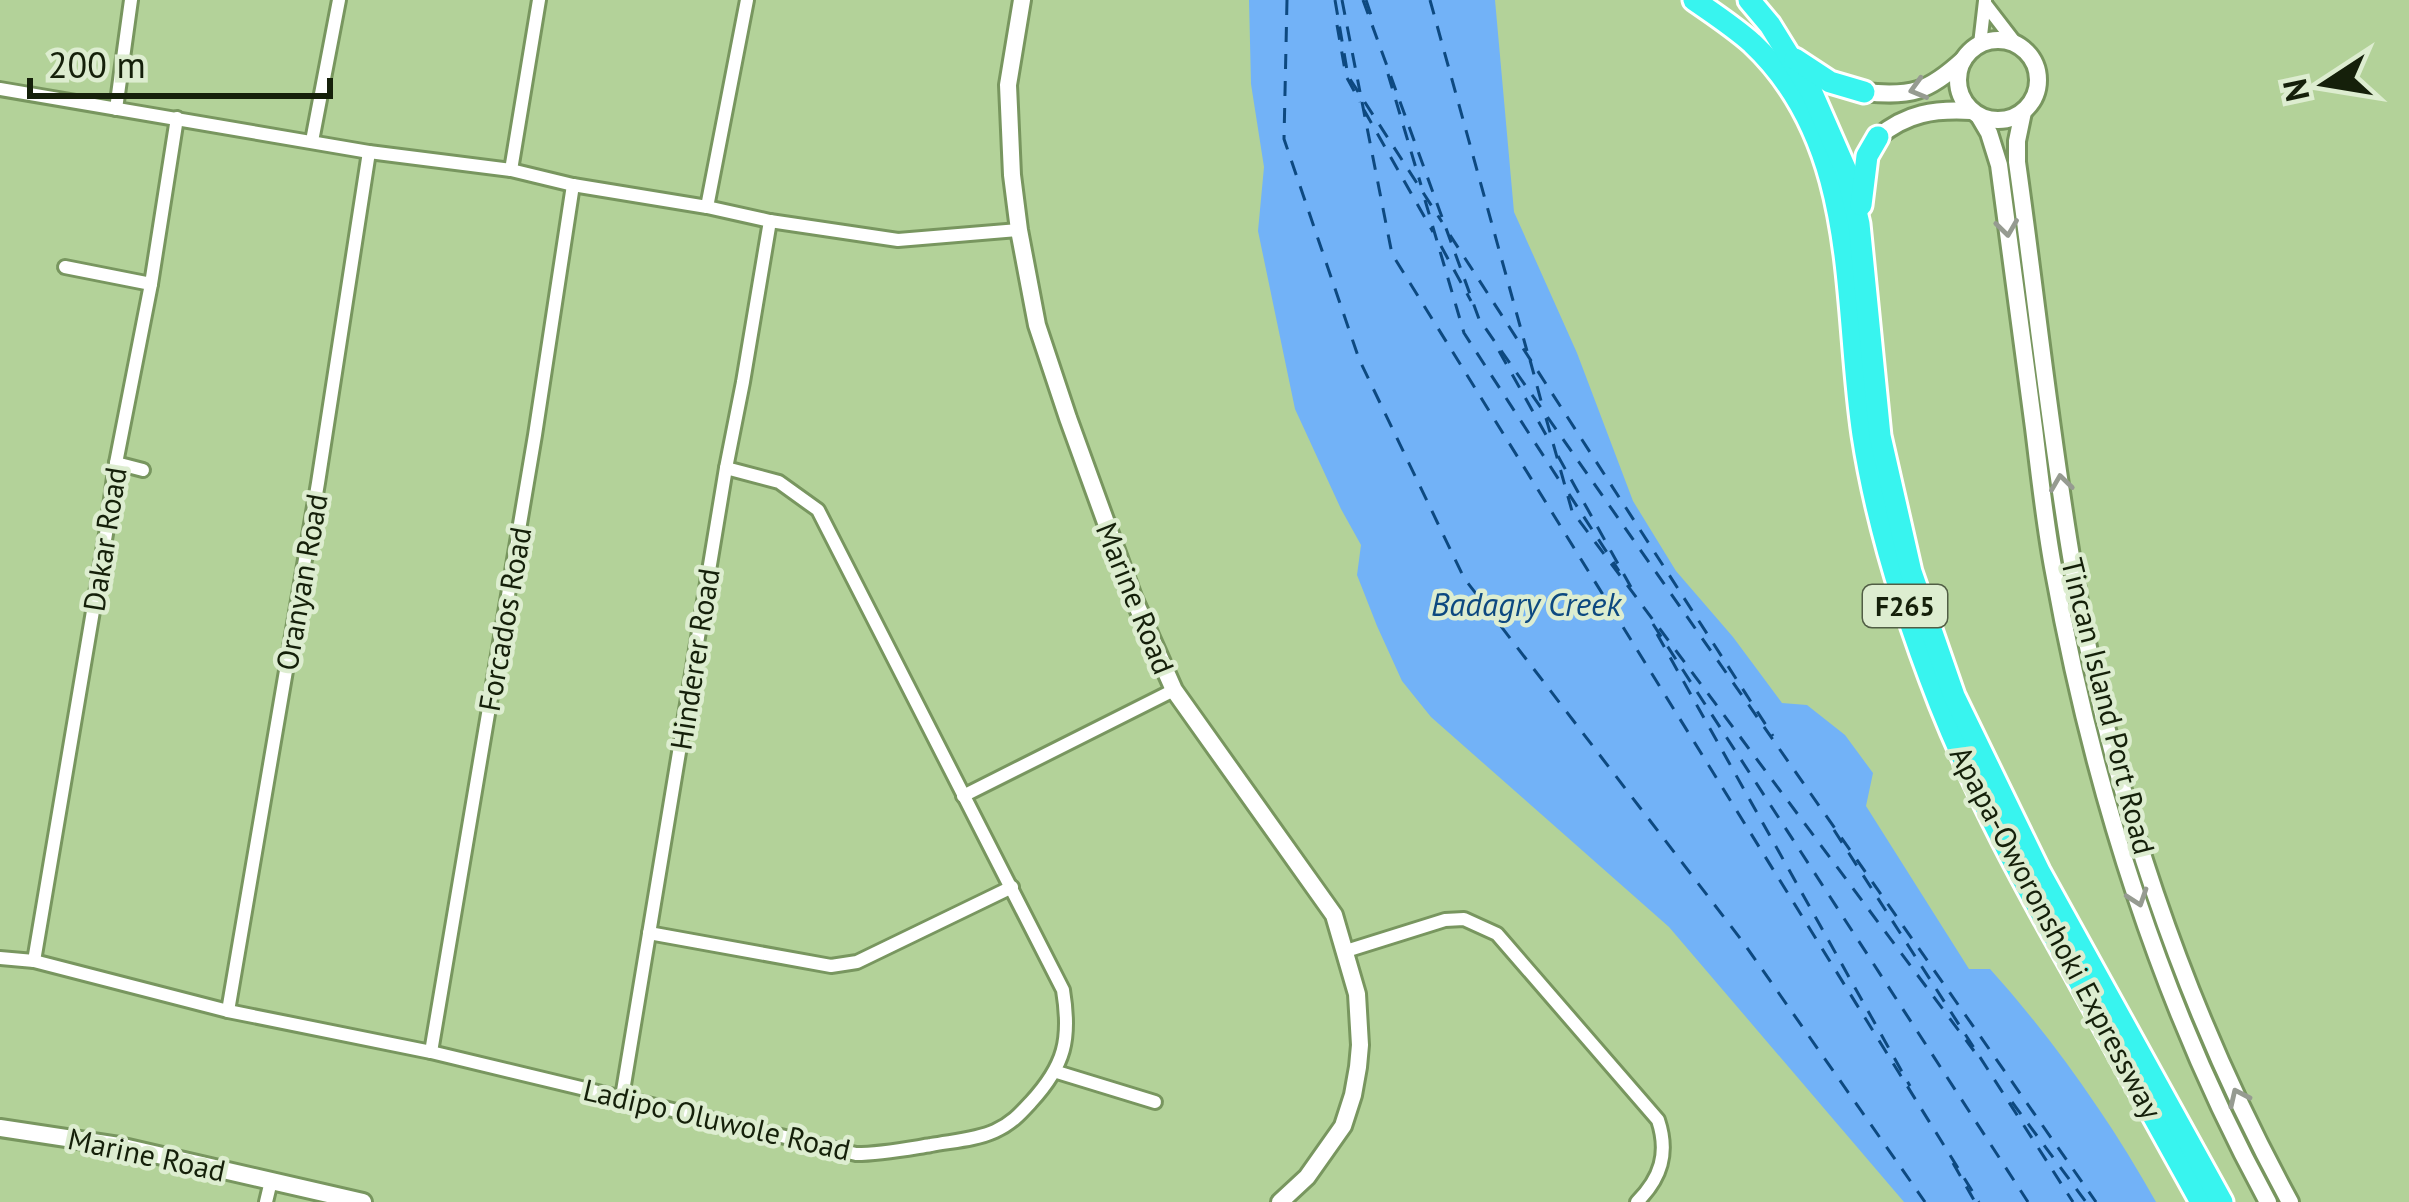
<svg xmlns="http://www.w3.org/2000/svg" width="2409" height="1202" font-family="'PT Sans',sans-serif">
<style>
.water{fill:#72b2f7}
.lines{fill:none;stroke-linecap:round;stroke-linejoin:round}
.ferry{stroke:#0d4980;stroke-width:3;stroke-dasharray:15 12;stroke-linecap:butt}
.street-casing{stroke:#78965f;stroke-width:18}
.secondary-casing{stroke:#78965f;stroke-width:22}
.highway-casing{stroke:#fff;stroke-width:27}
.street{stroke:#fff;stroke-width:12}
.secondary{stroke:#fff;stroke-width:16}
.highway{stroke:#38f4ef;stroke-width:21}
.oneway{stroke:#969b91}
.labels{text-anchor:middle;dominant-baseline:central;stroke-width:9;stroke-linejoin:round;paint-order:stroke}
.shield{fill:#ddedd0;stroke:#515e45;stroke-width:3}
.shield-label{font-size:27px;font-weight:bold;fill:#15200a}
.street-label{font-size:30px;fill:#15200a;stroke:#ddedd0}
.water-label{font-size:33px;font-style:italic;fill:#0d4980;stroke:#ddedd0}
</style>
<rect width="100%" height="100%" fill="#b3d299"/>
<path class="water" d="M1249 0H1495L1514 212 1577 353 1633 501 1676 571 1733 637 1782 703 1807 705 1845 735 1873 773 1866 806 1969 969H1990C2053 1039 2110 1120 2156 1202H1904L1669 927 1431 717 1402 681 1377 626 1357 575 1361 545 1341 509 1295 409 1258 231 1264 167 1251 84Z"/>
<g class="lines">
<g class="ferry">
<polyline points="1287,0 1284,139 1359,359 1464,578 1743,942 1925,1202"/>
<polyline points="1335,0 1348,76 1442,222"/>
<polyline points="1342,0 1360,92"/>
<polyline points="1363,0 1479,319 2096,1202"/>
<polyline points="1366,0 1372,18"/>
<polyline points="1430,0 1527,351"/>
<polyline points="1337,25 1346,76 1360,102"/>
<polyline points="1388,74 1421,185"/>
<polyline points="1362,102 1392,254 1979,1202"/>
<polyline points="1364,110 1433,232"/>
<polyline points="1425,200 1464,333 1563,486"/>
<polyline points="1450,235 1773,736"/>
<polyline points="1441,246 1471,301"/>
<polyline points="1499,351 1550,442"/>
<polyline points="1530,360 1543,408"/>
<polyline points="1546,418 1572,511 1974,1051"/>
<polyline points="1558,456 1632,589"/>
<polyline points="1569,494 1619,571"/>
<polyline points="1653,624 2028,1202"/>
<polyline points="1657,634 1910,1086"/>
<polyline points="1834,830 2073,1202"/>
<polyline points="2012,1102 2086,1202"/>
<polyline points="1953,1163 1975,1202"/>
</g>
<g class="street-casing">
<g id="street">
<polyline points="1986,5 2016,44"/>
<polyline points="1980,44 1985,1"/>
<polyline points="0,89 369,152 511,170 573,185 707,207 770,221 898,240 1019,230"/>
<polyline points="116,109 131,0"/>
<polyline points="312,141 339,0"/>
<polyline points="511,170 539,0"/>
<polyline points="707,207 747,0"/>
<polyline points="65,267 151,284"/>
<polyline points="116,463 143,470"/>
<polyline points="963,796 1174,690"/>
<polyline points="649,933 831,966 857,962 1012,887"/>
<path d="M1346 951 1445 920 1464 919 1497 934 1658 1120C1669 1153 1661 1178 1637 1202"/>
<path d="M0 958 34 961 228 1011 431 1052 856 1154C881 1154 906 1149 931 1145 952 1141 975 1140 995 1131 1011 1124 1020 1114 1031 1102 1065 1065 1071 1039 1063 990L818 510 779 482 726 468"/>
<polyline points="34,961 107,528 116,463 151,284 177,118"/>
<polyline points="228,1011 318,483 369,152"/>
<polyline points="431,1052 535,435 573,185"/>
<polyline points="1057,1072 1155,1102"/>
<polyline points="622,1097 726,468 743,382 770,221"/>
<polyline points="266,1202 271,1181"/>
</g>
</g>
<g class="secondary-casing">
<g id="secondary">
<polyline points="1022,0 1008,85 1012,175 1019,230 1037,325 1068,418 1133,597 1174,690 1334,915 1357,994 1360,1045 1358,1067 1353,1095 1343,1126 1307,1177 1280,1202"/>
<circle cx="1998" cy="80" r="40"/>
<path d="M1864 92C1911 97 1928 92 1963 60"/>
<path d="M2023 112 2017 141V162C2036 297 2050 434 2073 568 2110 788 2183 1006 2290 1202"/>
<path d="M1979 116 1989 133 1999 165C2011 252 2022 340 2034 428 2040 476 2045 525 2054 572 2093 789 2162 1008 2268 1202"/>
<path d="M1878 137C1907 113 1934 109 1971 111"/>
<polyline points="0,1128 119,1146 363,1202"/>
</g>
</g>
<g class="highway-casing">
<g id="highway">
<path d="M1694 0C1714 14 1734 27 1752 43 1861 145 1843 301 1863 435 1877 527 1906 617 1940 704 1977 797 2025 885 2074 972 2116 1049 2158 1125 2201 1202"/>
<polyline points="1749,0 1770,25 1812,93 1847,173 1859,224 1880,436 1911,572 1954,696 2039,871 2222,1202"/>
<polyline points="1795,59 1830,82 1864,92"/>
<polyline points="1861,205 1867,156 1878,137"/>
</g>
</g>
<use href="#street" class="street"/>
<use href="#secondary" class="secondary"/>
<use href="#highway" class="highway"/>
</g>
<defs><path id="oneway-chevron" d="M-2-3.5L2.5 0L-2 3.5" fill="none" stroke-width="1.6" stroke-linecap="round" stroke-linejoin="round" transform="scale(3)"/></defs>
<g class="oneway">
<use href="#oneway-chevron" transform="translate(1918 89) rotate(164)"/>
<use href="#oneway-chevron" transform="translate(2007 228) rotate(82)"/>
<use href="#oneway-chevron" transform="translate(2061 483) rotate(-98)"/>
<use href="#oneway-chevron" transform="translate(2138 898) rotate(71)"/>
<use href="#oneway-chevron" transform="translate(2238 1097) rotate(-115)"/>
</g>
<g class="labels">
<rect class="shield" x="1863" y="585" width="84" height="42" rx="9"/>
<g class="shield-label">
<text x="1905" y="606">F265</text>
</g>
<g class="street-label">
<text transform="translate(104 539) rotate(-81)">Dakar Road</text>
<text transform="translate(301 582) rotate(-80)">Oranyan Road</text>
<text transform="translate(1136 598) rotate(68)">Marine Road</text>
<text transform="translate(504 619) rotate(-80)">Forcados Road</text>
<text transform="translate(694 659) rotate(-81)">Hinderer Road</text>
<text transform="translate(2109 706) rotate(76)">Tincan Island Port Road</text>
<text transform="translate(2057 932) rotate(62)">Apapa-Oworonshoki Expressway</text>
<text transform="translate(717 1119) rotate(13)">Ladipo Oluwole Road</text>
<text transform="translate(147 1154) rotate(12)">Marine Road</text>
</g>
<g class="water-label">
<text x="1526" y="603">Badagry Creek</text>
</g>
</g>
<g transform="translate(2325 84) rotate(258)" stroke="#ddedd0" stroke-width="9" paint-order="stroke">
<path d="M0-9L21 45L0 30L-21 45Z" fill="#15200a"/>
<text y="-18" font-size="33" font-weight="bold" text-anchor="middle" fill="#15200a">N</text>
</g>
<path d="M30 78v18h300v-18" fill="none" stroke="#15200a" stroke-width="6"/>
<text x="48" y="78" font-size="36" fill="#15200a" stroke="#ddedd0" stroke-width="9" paint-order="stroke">200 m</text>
</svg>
